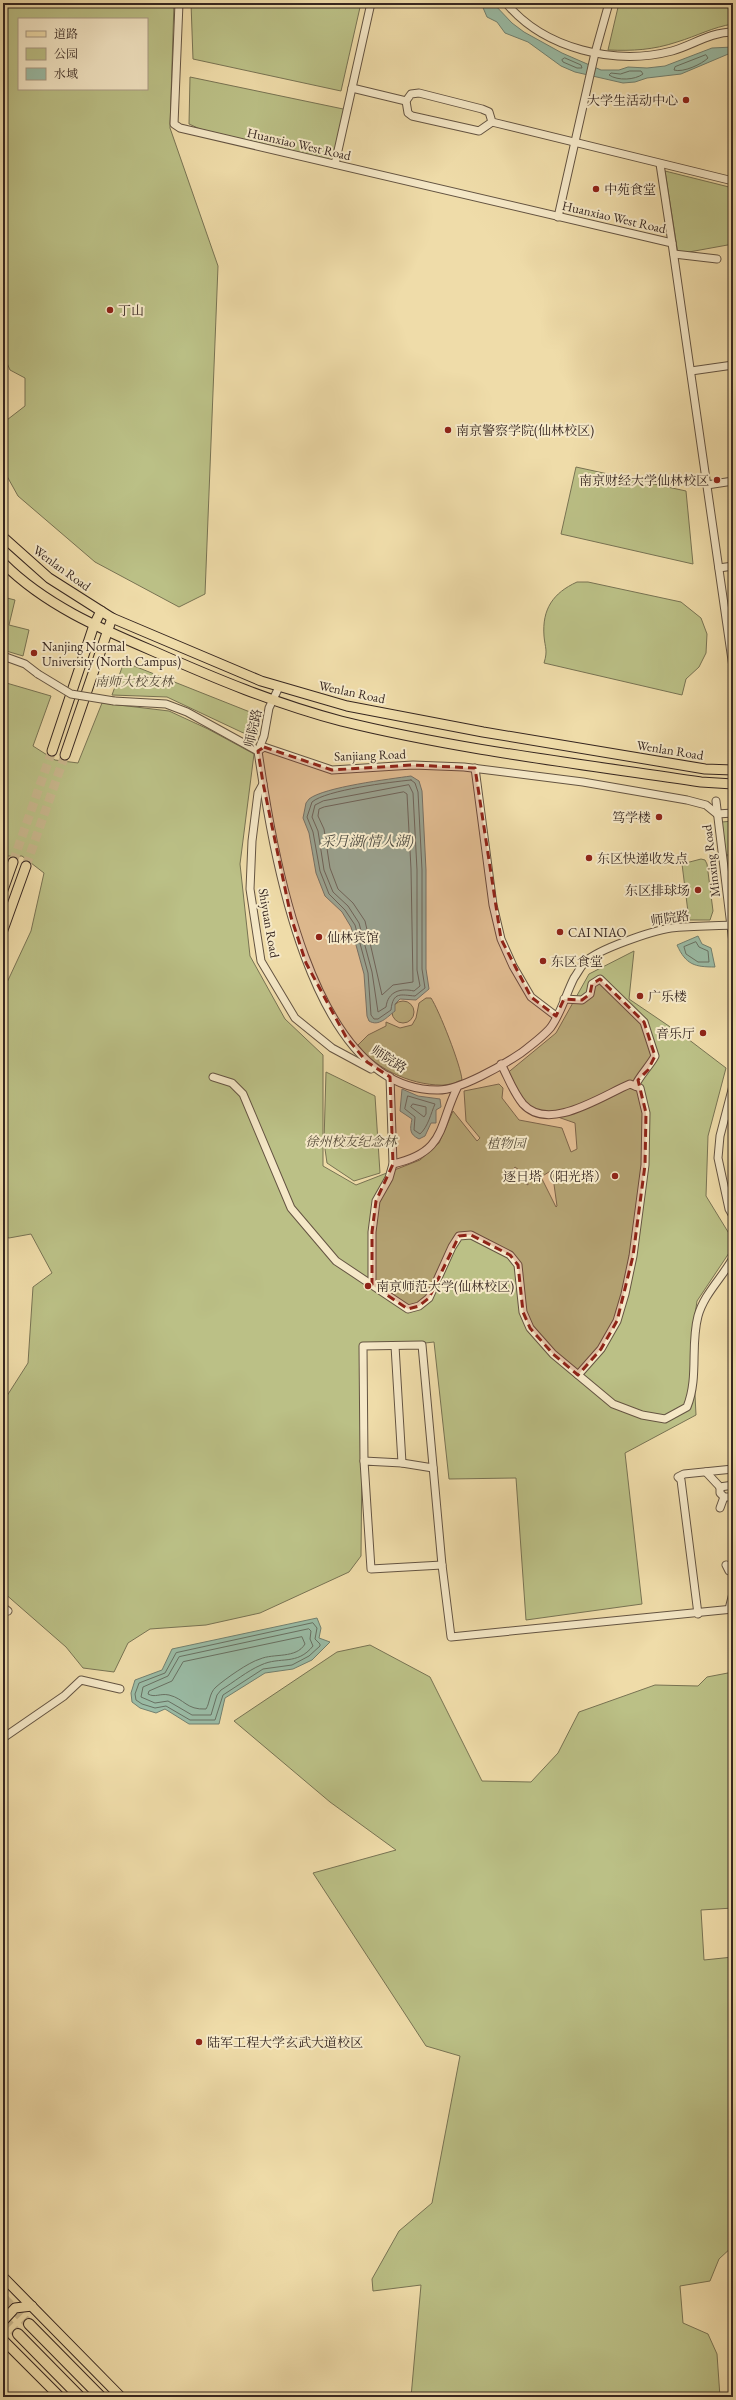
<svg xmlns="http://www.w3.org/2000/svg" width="736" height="2400" font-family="'EB Garamond','Noto Serif SC',serif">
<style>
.green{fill:#bbc086;stroke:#787353;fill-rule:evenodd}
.water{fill:#9abca6;stroke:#728070}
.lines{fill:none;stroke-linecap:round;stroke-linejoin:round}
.shore{stroke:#687163;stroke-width:1}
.major-tunnel{stroke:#cab88e;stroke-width:9;stroke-dasharray:9 4.5;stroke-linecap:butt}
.highway-tunnel{stroke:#cab88e;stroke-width:10;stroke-dasharray:10 5;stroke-linecap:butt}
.minor-casing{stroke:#645442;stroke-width:9}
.major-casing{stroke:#362620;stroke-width:11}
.highway-casing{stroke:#362620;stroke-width:12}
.minor{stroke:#f5e8c7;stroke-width:7}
.major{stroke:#efdca9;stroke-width:9}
.highway{stroke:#efdca9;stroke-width:10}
.minor-bridge-casing{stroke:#645442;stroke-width:9;stroke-linecap:butt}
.minor-bridge{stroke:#f5e8c7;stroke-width:7}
.marked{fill:#8f2418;fill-opacity:0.2;stroke:#8f2418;stroke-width:3;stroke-dasharray:8 5;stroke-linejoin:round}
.poi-dot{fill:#8f2418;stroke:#f5e8c7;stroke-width:1.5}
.labels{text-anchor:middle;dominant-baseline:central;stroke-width:4;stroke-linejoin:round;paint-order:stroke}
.poi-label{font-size:13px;fill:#362620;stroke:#f5e8c7;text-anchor:start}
.street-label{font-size:13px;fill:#362620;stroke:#f5e8c7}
.park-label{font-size:13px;font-style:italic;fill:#574c3a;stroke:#f5e8c7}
.water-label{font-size:14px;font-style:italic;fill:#4f4c42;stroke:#f5e8c7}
</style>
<rect width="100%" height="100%" fill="#efdca9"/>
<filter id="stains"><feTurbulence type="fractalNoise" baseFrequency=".005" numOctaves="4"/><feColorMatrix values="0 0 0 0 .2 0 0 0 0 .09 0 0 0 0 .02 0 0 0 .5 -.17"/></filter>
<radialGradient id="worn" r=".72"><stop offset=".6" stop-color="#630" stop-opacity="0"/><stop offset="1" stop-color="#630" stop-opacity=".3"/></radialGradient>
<g class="green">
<path d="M3 3H174L170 128 218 266 205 594 179 607 95 562 18 496 3 469V423L25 406V378L10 370 3 354ZM19 19H147V89H19Z"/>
<polygon points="191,3 361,3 341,91 193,59"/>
<path d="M619 3H733V24C713 27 697 36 677 42 653 50 633 51 608 50Z"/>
<polygon points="190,77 348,110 336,162 200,129 189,124"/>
<polygon points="665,171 733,188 733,244 678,254"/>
<polygon points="576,467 686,491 693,564 561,534"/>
<path d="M577 582H588L681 602 701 618 707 634 706 653 699 667 686 679 682 695 544 663C548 650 545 648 544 636 542 609 553 593 577 582Z"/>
<polygon points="3,597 15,600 9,625 29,630 23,656 3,650"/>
<polygon points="124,662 255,714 258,727 254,738 167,697 112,695"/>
<path d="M3 682 51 696 33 746 55 760 78 763 102 703 169 711 208 729 254 754 240 864 250 956 285 1019 323 1055V1166L356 1185 420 1160 439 1143 453 1111 477 1141 480 1138 466 1121 464 1091 499 1084 503 1088 502 1098 519 1120 562 1128 571 1152 577 1149 575 1123 529 1107 505 1075 556 1033 589 974 634 951 629 999 688 1039 726 1068 708 1136 706 1196 733 1240V1247L697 1301 692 1335 696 1415 625 1453 642 1604 526 1620 516 1478 449 1479 434 1342 363 1350 361 1556 349 1572 260 1613 206 1625 150 1629 128 1643 114 1672 83 1668 66 1647 3 1592V1402L28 1363 33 1287 52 1273 31 1234 9 1238 3 1236V991L31 931 44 873 22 856H3ZM515 1167 527 1176 528 1185 510 1173ZM552 1170 557 1206 556 1207 541 1177Z"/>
<polygon points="733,821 733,854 726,855 722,822"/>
<polygon points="733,855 733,884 729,885 726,856"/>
<polygon points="701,859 705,860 707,864 713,911 710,920 689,920 682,864"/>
<path d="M426 998H431C439 1010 461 1066 462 1080 457 1081 452 1085 448 1085 416 1087 377 1071 358 1045L368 1035 386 1026V1022L400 1028 412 1025 416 1018 419 1003Z"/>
<circle cx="403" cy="1012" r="11"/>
<polygon points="326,1072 375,1096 380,1173 354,1181 327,1163 324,1142"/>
<polygon points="370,1645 430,1677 482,1781 531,1782 558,1753 579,1712 655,1685 698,1686 707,1677 733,1672 733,1908 701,1910 704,1960 733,1957 733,2246 719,2259 710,2281 680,2286 683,2323 708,2334 717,2354 720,2397 411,2397 421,2285 373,2291 372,2279 399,2231 432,2203 460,2056 426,2046 313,1873 396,1850 330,1802 234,1721 337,1652"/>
</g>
<g class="water">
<polygon points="481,3 493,3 512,23 524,32 562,53 601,70 619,70 628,67 647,68 665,66 712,48 733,47 733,52 681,74 647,78 635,82 623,83 575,72 561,66 528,42 505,33 497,22 487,17"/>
<path d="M411 776 419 781 422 791 426 870V969L429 989 416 1000 400 999 395 1004V1011C387 1017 379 1027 369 1021L367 1016 364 974 351 927 342 912 325 896 316 873 309 833 303 818 306 803 309 799C324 787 390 779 411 776Z"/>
<path d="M698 936 702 944 711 948 715 967C695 967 686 965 677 945Z"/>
<path d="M402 1089 418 1096 440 1099 441 1107 436 1110V1123H431L425 1136 419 1139C409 1134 410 1129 412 1119L400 1111Z"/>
<polygon points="317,1618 321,1628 319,1638 330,1642 312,1660 293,1669 265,1673 225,1698 219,1724 189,1724 165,1709 156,1713 140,1708 132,1702 131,1693 135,1680 162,1670 172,1649"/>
</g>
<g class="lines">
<g class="shore">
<path d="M706 55 708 58C702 64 683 73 674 70L675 67Z"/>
<polygon points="565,58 581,65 582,68 577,68 563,62 562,60"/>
<path d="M630 71H641L643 74C635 80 618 81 609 75L611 73 620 74Z"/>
<path d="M411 780 415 783 418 792 422 870V969L425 988 415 996C401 995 393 991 391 1010L378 1019H374L371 1015 368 973 355 925 345 910 329 894 320 871 313 832 307 817 312 802C326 790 391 782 411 780Z"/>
<path d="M409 785 413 793 417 870V970L420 986 414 991C401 988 388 991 386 1007L378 1012 372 972 359 923 348 906 333 892 324 870 318 831 312 817 315 805 323 801Z"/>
<polygon points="404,792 407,794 411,869 413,982 393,985 382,995 365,921 353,903 338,889 330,868 324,829 318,816 319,809 324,807"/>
<polygon points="696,942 699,947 708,951 709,962 698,962 686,954 684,947"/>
<path d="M408 1096 435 1104C431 1113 428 1127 420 1134L414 1130 415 1117 405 1109Z"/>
<polygon points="413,1104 426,1107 426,1114 424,1117 411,1107"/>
<polygon points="313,1623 317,1628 315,1639 320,1644 320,1646 309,1656 292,1665 263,1669 223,1695 215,1720 190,1720 166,1706 155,1708 142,1704 136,1700 135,1694 139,1683 165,1673 176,1653"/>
<path d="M309 1629 311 1631 310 1639 313 1646C297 1666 280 1656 261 1665 247 1671 234 1682 221 1690L217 1695 211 1715H192L168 1701 155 1703 141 1697 143 1687 168 1676 179 1657Z"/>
<path d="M302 1637 305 1644C296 1659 274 1653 260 1659 249 1662 225 1679 216 1687 209 1693 210 1703 206 1709 186 1710 185 1699 169 1695 160 1693 155 1698 148 1694L149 1691 172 1681 183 1662Z"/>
</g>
<g class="major-tunnel">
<polyline points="13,862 52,751"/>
<polyline points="26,866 65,755"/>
</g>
<g class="highway-tunnel">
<polyline points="3,2298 29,2324"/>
<polyline points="3,2319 18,2334"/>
</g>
<g class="minor-casing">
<g id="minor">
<polyline points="179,3 174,124 180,128 672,243 733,667"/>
<path d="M506 3C544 49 615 66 672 51 693 45 710 32 733 32"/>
<polyline points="352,88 406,101 411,94 419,93 482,109 489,112 492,122 733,181"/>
<polyline points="406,101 408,113 412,116 479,131 492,122"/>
<polyline points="335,164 371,3"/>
<polyline points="660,164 672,243"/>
<polyline points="558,217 595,53 609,3"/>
<polyline points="674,254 717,259"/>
<polyline points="691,371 733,365"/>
<polyline points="707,485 733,481"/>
<polyline points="719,568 733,566"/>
<polyline points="3,656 25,664 38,674"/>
<path d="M279 687 269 708 264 736 258 751C272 846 309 1090 437 1090 459 1091 503 1065 521 1053 530 1046 544 1036 551 1027 561 1013 566 994 574 978 577 974 581 966 585 962 598 949 652 931 671 928 691 926 712 926 733 925"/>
<polyline points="114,701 166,704 187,712 258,751 264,747 332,770 413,765 464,767 583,782 687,800 706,805 717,814 733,813"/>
<polyline points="475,768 493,905 501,939 513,966 531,997 556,1016"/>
<polyline points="263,784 258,793 252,841 250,889 261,961 295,1018 332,1048 371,1069"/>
<polyline points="716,801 733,943"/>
<path d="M564 999 582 1000 590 994 592 984 600 979 644 1022 655 1056C649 1067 640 1075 635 1086"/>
<path d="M501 1064C508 1077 513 1092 523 1104 549 1133 603 1095 630 1084L640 1088 646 1113 645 1165 633 1256 625 1294 617 1321 601 1349 578 1375"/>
<path d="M213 1077 232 1083 243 1094 291 1208 336 1261 408 1309 419 1306 429 1298 452 1247 459 1236 471 1235 510 1255 518 1265 523 1312 530 1328 553 1354 613 1404 642 1415 665 1419 687 1407C699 1377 690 1346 698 1316 704 1294 722 1278 733 1258"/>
<polyline points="733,1086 720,1136 718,1158 729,1209 733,1216"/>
<path d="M393 1164C446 1152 438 1127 457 1088"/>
<polyline points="372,1285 372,1232 376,1201 389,1178 393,1164 390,1077 388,1076"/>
<polyline points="395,1346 402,1463"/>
<polyline points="364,1461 363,1346 422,1345 442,1565 451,1637 733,1609"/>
<polyline points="433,1468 402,1463 364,1461 371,1569 442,1565"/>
<polyline points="706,1472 720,1487 733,1485"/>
<polyline points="720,1487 720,1493 724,1497 733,1497"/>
<polyline points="720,1508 724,1497"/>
<polyline points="726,1565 729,1571 733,1572"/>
<polyline points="3,1607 8,1611"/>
<polyline points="729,1609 733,1593"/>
<polyline points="698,1614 681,1480 678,1477 684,1474 733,1469"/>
<polyline points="3,1738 64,1696 81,1680 120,1689"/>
</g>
</g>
<g class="major-casing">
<g id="major">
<polyline points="3,537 49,578 112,618 261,681 347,706 483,732 705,769 733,770"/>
<path d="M3 563C45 605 99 628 153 651 214 678 276 704 341 721 459 750 581 764 701 782L733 784"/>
<polyline points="52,751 94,625 101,611"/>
<polyline points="65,755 112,618"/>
<polyline points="3,890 13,862"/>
<polyline points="3,930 26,866"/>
<polyline points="3,2277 121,2397"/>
<polyline points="3,2321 15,2308 32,2306"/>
<polyline points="3,2340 60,2397"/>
</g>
</g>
<g class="highway-casing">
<g id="highway">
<polyline points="29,2324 101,2397"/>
<polyline points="18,2334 80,2397"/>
</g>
</g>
<use href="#minor" class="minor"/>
<use href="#major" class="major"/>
<use href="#highway" class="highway"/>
<g class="minor-bridge-casing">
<polyline id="minor-bridge" points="38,674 71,694 114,701"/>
</g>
<use href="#minor-bridge" class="minor-bridge"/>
</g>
<path class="marked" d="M264 747 332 770 413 765 475 768 501 939 531 997 556 1016 564 999 582 1000 590 994 592 984 600 979 644 1022 655 1056 648 1070 638 1080 646 1113 645 1165 633 1256 617 1321 601 1349 578 1375 553 1354 530 1328 523 1312 518 1265 510 1255 471 1235 459 1236 429 1298 419 1306 408 1309 372 1285V1232L376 1201 393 1164 390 1077 367 1062 346 1037 306 963 291 917 263 783 258 751Z"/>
<g class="poi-dot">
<circle cx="686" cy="100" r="4"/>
<circle cx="596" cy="189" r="4"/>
<circle cx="110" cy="310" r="4"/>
<circle cx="448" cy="430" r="4"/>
<circle cx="717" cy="480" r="4"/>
<circle cx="34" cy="653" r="4"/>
<circle cx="659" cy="817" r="4"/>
<circle cx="589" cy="858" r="4"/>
<circle cx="698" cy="890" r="4"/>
<circle cx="560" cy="932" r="4"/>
<circle cx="319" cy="937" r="4"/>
<circle cx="543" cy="961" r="4"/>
<circle cx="640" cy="996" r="4"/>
<circle cx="703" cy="1033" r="4"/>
<circle cx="615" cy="1176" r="4"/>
<circle cx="368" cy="1286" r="4"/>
<circle cx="199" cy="2042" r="4"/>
</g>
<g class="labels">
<g class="poi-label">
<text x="678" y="100" text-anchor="end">大学生活动中心</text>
<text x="604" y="189">中苑食堂</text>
<text x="118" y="310">丁山</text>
<text x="456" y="430">南京警察学院(仙林校区)</text>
<text x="709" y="480" text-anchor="end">南京财经大学仙林校区</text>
<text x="42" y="646">Nanjing Normal<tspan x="42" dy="15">University (North Campus)</tspan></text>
<text x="651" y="817" text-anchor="end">笃学楼</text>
<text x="597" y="858">东区快递收发点</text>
<text x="690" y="890" text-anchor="end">东区排球场</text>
<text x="568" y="932">CAI NIAO</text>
<text x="327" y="937">仙林宾馆</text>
<text x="551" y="961">东区食堂</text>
<text x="648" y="996">广乐楼</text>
<text x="695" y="1033" text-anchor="end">音乐厅</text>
<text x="607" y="1176" text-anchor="end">逐日塔（阳光塔）</text>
<text x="376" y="1286">南京师范大学(仙林校区)</text>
<text x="207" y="2042">陆军工程大学玄武大道校区</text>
</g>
<g class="street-label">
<text transform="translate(299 144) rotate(13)">Huanxiao West Road</text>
<text transform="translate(614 217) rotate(13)">Huanxiao West Road</text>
<text transform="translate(62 568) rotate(36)">Wenlan Road</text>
<text transform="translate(352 692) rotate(12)">Wenlan Road</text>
<text transform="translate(253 728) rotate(-77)">师院路</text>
<text transform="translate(670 750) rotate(9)">Wenlan Road</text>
<text transform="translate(370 755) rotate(-2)">Sanjiang Road</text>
<text transform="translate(711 861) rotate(-97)">Minxing Road</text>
<text transform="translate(670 918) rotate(-8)">师院路</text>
<text transform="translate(269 923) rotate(80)">Shiyuan Road</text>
<text transform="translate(389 1059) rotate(33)">师院路</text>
</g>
<g class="park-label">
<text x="134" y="681">南师大校友林</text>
<text x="351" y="1141">徐州校友纪念林</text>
<text x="506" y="1143">植物园</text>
</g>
<g class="water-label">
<text x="367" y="841">采月湖(情人湖)</text>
</g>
</g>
<rect width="736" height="2400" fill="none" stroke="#efdca9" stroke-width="16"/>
<rect x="4" y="4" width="728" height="2392" fill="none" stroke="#362620" stroke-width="2"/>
<rect x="8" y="8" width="720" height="2384" fill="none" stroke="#362620"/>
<rect x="18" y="18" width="130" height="72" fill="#f5e8c7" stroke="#a99a84"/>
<rect x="26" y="31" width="20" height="6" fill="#efdca9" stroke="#a99a84"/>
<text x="54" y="38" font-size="12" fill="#362620">道路</text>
<rect x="26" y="48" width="20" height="12" fill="#bbc086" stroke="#a99a84"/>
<text x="54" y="58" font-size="12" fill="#362620">公园</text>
<rect x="26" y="68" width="20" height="12" fill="#9abca6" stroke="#a99a84"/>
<text x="54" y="78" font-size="12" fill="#362620">水域</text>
<rect width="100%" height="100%" filter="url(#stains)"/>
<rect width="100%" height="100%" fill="url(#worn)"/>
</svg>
